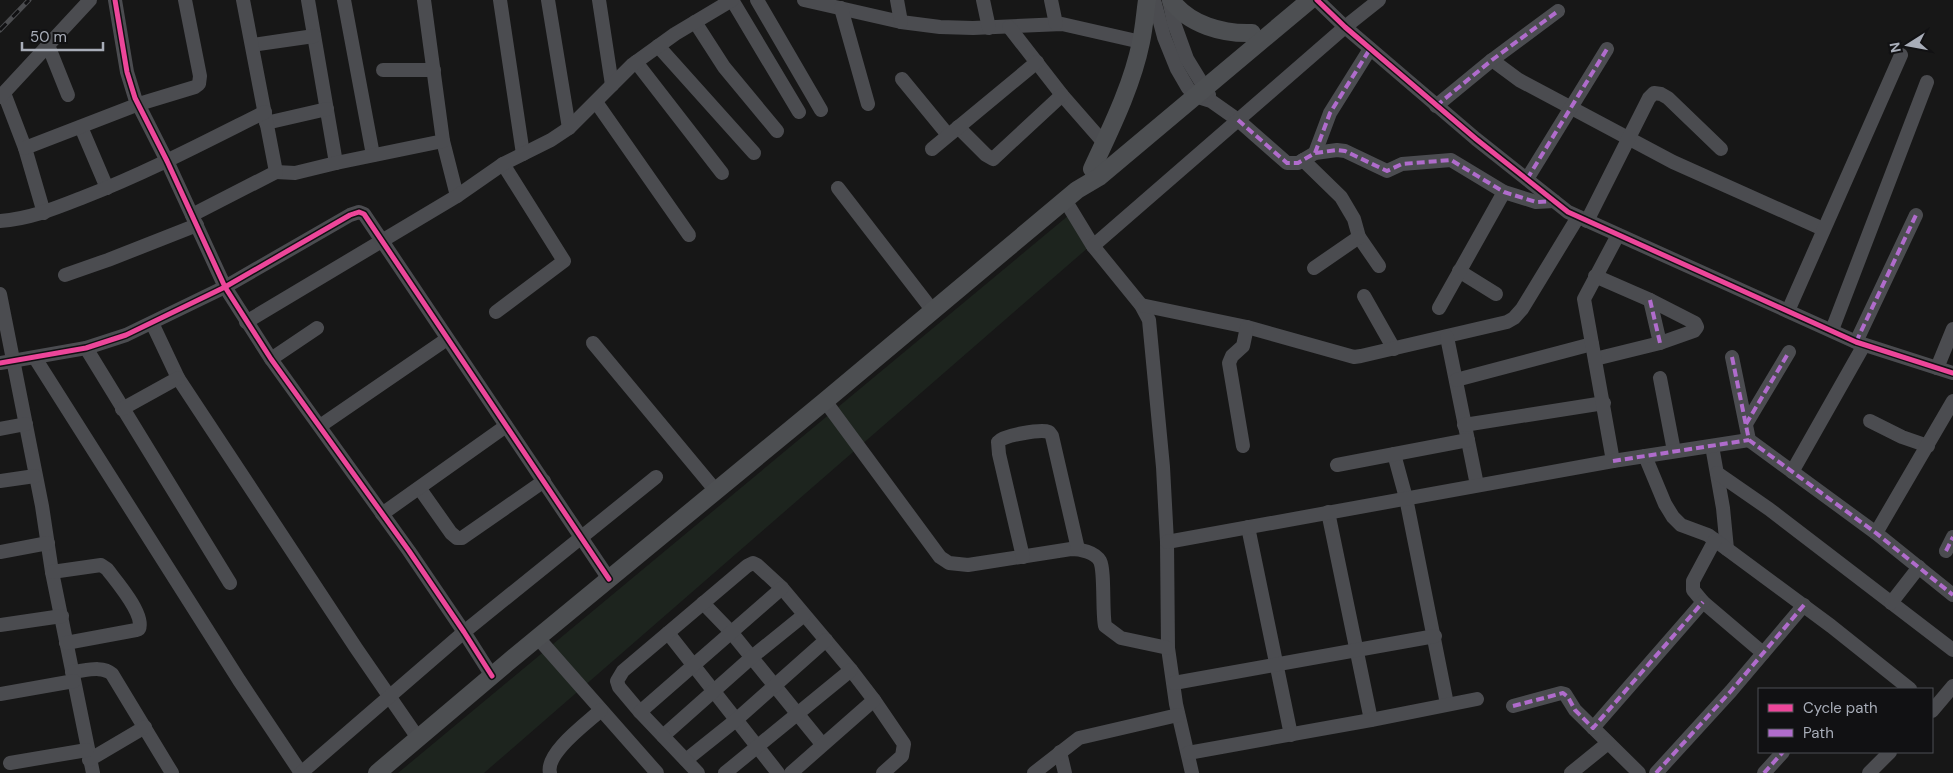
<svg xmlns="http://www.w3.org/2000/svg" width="1953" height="773" font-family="'DM Sans',sans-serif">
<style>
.green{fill:#1d241e}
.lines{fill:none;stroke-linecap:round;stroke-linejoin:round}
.minor{stroke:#4b4c50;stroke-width:14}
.major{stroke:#4d4f52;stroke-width:18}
.rail-casing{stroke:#4b4c4f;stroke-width:5}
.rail{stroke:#111113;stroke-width:3;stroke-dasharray:9;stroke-linecap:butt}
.quiet{stroke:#b06ccc;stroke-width:4;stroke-dasharray:8 4;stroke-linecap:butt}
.cycleway-casing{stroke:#111113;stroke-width:8}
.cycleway{stroke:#ed469a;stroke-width:5}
</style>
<rect width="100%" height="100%" fill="#171717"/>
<polygon class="green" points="1069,215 1090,246 484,773 398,773"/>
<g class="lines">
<g class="minor">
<polyline points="115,0 127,72 135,98 167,161 225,287 271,359 409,551 464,632 492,676"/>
<polyline points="308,0 336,163"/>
<polyline points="344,0 373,155"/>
<polyline points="500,0 523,154"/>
<polyline points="548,0 569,128"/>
<polyline points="599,0 612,85"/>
<polyline points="732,0 799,112"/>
<polyline points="757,0 821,110"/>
<polyline points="804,0 901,22 940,27 973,28 1062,24 1141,42"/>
<polyline points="897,0 901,22"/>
<polyline points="983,0 989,28"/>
<polyline points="1051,0 1056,24"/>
<polyline points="1154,0 1164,37 1177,69 1188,88 1195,96 1211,101 1238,120 1287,163 1298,163 1315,153 1337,150 1345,151 1387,171 1402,164 1451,160 1504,192 1536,202 1554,201"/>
<polyline points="1169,0 1174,23 1187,59 1209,95"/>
<polyline points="1317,0 1345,27 1476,139 1568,212 1856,342 1953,373"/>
<polyline points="841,8 868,104"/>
<polyline points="695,22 724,67 777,131"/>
<polyline points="1009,27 1062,95 1104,143"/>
<polyline points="48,45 68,95"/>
<polyline points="252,45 314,36"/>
<polyline points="658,46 754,153"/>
<polyline points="1492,60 1519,80 1673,162 1823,229"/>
<polyline points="636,62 722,173"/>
<polyline points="383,70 434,70"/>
<polyline points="902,79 948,135"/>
<polyline points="4,93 25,148 44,213"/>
<polyline points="0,97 90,0"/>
<polyline points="596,102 689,235"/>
<polyline points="1436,106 1492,60 1558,11"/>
<polyline points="266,123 327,109"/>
<polyline points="81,127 107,188"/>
<polyline points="958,127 986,155 993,159 1062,95"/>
<polyline points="443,141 457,196"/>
<polyline points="25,148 139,104 195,87 199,84 200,76 185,0"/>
<polyline points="932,149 1037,62"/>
<polyline points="1315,153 1330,113 1370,49"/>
<polyline points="1303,160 1341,197 1354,219 1359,237 1379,266"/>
<polyline points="276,172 295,173 336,163 443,141 424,0"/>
<polyline points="1527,179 1607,49"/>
<polyline points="838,188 933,311"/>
<polyline points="1065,200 1093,246 1141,305 1149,320 1163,467 1167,542 1168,648 1176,704 1192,773"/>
<polyline points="192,215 276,172 243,0"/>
<path d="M0 221C30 219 56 208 84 197 146 173 205 142 265 112"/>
<polyline points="1587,221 1649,98 1654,93 1661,94 1668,98 1721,149"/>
<polyline points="1093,246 1345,27 1379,0"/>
<polyline points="1314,268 1359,237"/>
<polyline points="1459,271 1496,294"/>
<polyline points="65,275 108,260 197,225"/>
<polyline points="0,294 42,506 52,572 93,773"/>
<polyline points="1364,296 1394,349"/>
<polyline points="1650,300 1660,343"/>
<polyline points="1141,305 1247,327 1354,357 1361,356 1507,322 1514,318 1522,309 1578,217"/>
<polyline points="1439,308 1504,192"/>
<polyline points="1788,311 1901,55"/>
<polyline points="496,312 564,261 503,164"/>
<polyline points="246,322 457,196 503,164 551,140 569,128 632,65 675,34 732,0"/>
<polyline points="152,323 178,378 356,648 418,738"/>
<polyline points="1832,330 1927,82"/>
<polyline points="1447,337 1477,485"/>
<polyline points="1856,342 1916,215"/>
<polyline points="593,343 716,491"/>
<polyline points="86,348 230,583"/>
<polyline points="1732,357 1749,440 1876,533 1953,595"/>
<polyline points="35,358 239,680 301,773"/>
<polyline points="271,359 317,328"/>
<polyline points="1595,359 1660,343 1694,331 1697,327 1695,323 1650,300 1595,276"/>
<polyline points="0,363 86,348 126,335 225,287 350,215 359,212 364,214 609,579"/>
<polyline points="1937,368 1953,329"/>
<polyline points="1660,378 1674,451"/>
<polyline points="1456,380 1592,344"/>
<path d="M825 401 940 557 949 563 968 565 1071 549C1080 549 1095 552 1100 561 1105 571 1102 611 1105 626L1121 638 1168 648"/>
<polyline points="122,409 178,378"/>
<polyline points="1870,421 1902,437 1928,446"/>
<polyline points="1746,424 1789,352"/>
<polyline points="1464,425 1604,403"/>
<polyline points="320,426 447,339"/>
<polyline points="0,429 26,424"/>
<polyline points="1243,446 1229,363 1232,356 1243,346 1247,327"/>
<polyline points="1712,446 1723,508 1727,549"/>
<polyline points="1394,454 1406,498 1447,704"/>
<polyline points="1645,456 1665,504 1673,517 1681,525 1708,535 1831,626 1910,689"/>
<polyline points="1613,461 1584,299 1618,235"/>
<polyline points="1337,465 1468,440"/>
<polyline points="1792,472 1864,345"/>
<polyline points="1717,473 1769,509 1953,650"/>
<polyline points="0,481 35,476"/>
<polyline points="420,489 451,533 457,538 462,538 544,481"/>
<polyline points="1328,512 1371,720"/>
<polyline points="382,514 506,426"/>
<polyline points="1248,527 1291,735"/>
<polyline points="1876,533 1953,401"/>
<polyline points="1715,540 1693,581 1693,590 1703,602 1763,653"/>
<polyline points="1167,542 1613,461 1749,440"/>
<polyline points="1946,551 1953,537"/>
<polyline points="0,552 48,543"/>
<path d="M1023 557 999 454 998 442C1004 435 1041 429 1049 432L1052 436 1078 549"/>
<path d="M52 572 101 565 107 569C116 581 145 614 139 629L136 630 66 643"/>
<polyline points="703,603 731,632 822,744"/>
<polyline points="1891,603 1919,567"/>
<polyline points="0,625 62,616"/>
<polyline points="668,633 778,773"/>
<polyline points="538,638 657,773"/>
<path d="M72 672C85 671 102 665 112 674L172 773"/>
<polyline points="1174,683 1435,636"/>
<polyline points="0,694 74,681"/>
<polyline points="874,700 904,744 902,756 883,773"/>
<polyline points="1513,706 1561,693 1565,694 1575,710 1639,773"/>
<polyline points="1932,711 1953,686"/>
<polyline points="640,712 619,687 617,681 623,671 747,566 753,563 757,565 782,588 851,670 874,700 791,773"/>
<polyline points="1593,728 1703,602"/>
<polyline points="663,736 752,657 804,615"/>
<polyline points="1060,752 1065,773"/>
<polyline points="1188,753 1371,720 1477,699"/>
<polyline points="89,760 145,727"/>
<polyline points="686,760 736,720 826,640"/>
<polyline points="10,763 87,750"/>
<polyline points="301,773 464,632 656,477"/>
<path d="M550 773C545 753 587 723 601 710"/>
<polyline points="698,773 640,712 782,588"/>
<polyline points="725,773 851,670"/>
<polyline points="1034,773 1079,738 1178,715"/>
<polyline points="1571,773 1608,743"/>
<polyline points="1656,773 1731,691 1804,605"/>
<polyline points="1764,773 1783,752"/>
<polyline points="1869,773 1890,752"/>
</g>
<g class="major">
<path d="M1171 0C1189 25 1223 34 1252 33"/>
<path d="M1092 169C1111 128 1132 86 1141 42 1144 28 1145 14 1147 0"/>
<polyline points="377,773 507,663 825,401 1077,190 1099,177 1310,0"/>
</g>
<g class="rail-casing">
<polyline id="rail" points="0,30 29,0"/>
</g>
<use href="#rail" class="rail"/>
<g class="quiet">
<polyline points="1436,106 1492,60 1558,11"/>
<polyline points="1238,120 1287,163 1298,163 1315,153 1337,150 1345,151 1387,171 1402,164 1451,160 1504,192 1536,202 1554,201"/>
<polyline points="1315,153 1330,113 1370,49"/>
<polyline points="1527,179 1607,49"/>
<polyline points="1650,300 1660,343"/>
<polyline points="1856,342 1916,215"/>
<polyline points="1732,357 1749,440 1876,533 1953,595"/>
<polyline points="1746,424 1789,352"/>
<polyline points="1613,461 1749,440"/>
<polyline points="1946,551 1953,537"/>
<polyline points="1513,706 1563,693 1568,697 1575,710 1593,728 1703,602"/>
<polyline points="1656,773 1731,691 1804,605"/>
<polyline points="1764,773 1783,752"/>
</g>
<g class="cycleway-casing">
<g id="cycleway">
<polyline points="115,0 127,72 135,98 167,161 225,287 271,359 409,551 464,632 492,676"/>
<polyline points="1317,0 1345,27 1476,139 1568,212 1856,342 1953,373"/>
<polyline points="0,363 86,348 126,335 225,287 350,215 359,212 364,214 609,579"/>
</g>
</g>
<use href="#cycleway" class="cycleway"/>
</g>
<rect x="1758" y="688" width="175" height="65" fill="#111113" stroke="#4d4f55"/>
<rect x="1768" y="704" width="25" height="8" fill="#ed469a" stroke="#4d4f55"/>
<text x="1803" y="713" font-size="15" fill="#a8adb8">Cycle path</text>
<rect x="1768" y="729" width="25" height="8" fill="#b06ccc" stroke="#4d4f55"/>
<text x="1803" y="738" font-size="15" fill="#a8adb8">Path</text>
<g transform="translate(1908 45) rotate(259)" stroke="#111113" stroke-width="4" paint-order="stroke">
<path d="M0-4L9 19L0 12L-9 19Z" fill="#a8adb8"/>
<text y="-8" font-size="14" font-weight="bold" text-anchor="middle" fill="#a8adb8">N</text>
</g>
<path d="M22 42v8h81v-8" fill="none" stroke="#a8adb8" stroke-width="2.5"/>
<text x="30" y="42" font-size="15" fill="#a8adb8" stroke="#111113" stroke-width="4" paint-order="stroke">50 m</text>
</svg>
